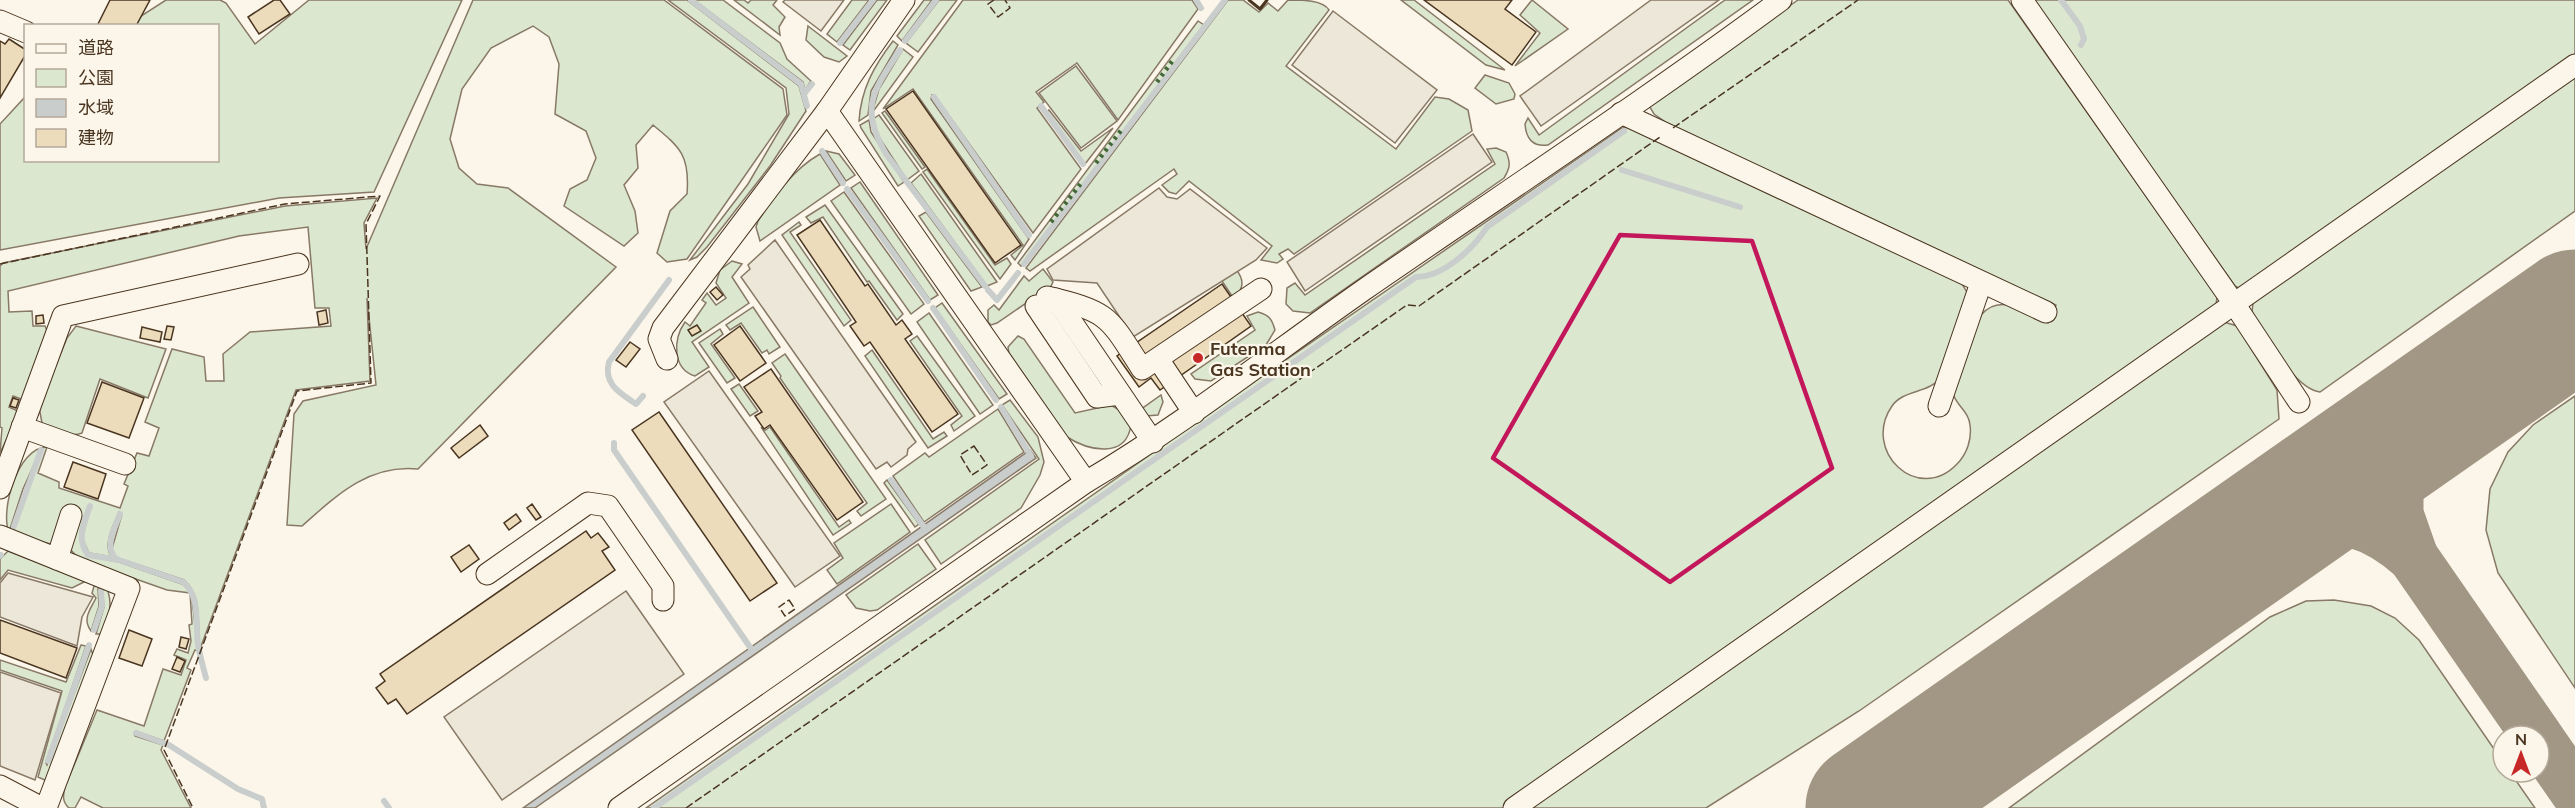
<svg xmlns="http://www.w3.org/2000/svg" width="2575" height="808" font-family="Mulish,'Noto Sans JP',sans-serif">
<style>
.green{fill:#dce7d0;stroke:#887966;stroke-width:1.5}
.parking{fill:#ede7d9;stroke:#887966;stroke-width:1.5}
.water{fill:#c9cecd;stroke:#887966;stroke-width:1.5}
.lines{fill:none;stroke-linecap:round;stroke-linejoin:round}
.stream{stroke:#c9cecd;stroke-width:6}
.taxiway{stroke:#a29684;stroke-width:51}
.runway{stroke:#a29684;stroke-width:129}
.building{fill:#ecdcbc;stroke:#4a3520;stroke-width:1.5}
.minor-casing{stroke:#4a3520;stroke-width:23}
.minor{stroke:#fbf6e9;stroke-width:21}
.hedge{stroke:#436837;stroke-width:4.5;stroke-dasharray:3 4.5;stroke-linecap:butt}
.fence{stroke:#4a3520;stroke-width:1.5;stroke-dasharray:8 3;stroke-linecap:butt}
.wall{stroke:#4a3520;stroke-width:3}
.marked{fill:none;stroke:#c2185b;stroke-width:4.5;stroke-linejoin:round}
.poi-dot{fill:#c62828;stroke:#fbf6e9;stroke-width:2}
.labels{text-anchor:middle;dominant-baseline:central;stroke-width:4.5;stroke-linejoin:round;paint-order:stroke}
.poi-label{font-size:18px;font-weight:bold;fill:#4a3520;stroke:#fbf6e9;text-anchor:start}
</style>
<rect width="100%" height="100%" fill="#fbf6e9"/>
<g class="green">
<polygon points="166,0 220,0 226,3 255,44 309,0 462,0 374,192 279,198 0,250 0,124 25,97 26,160 218,160 218,26 127,25"/>
<path d="M473 0H664L783 89 787 115 687 259 667 262 657 253 670 211 687 194C690 156 681 148 653 125L636 145 638 168 624 185 635 211 638 233 624 246 564 206 570 189 587 180 596 158 586 131 555 114 559 64 549 37 533 26 491 48 462 89 450 139 459 168 477 184 508 188 616 267 418 469C369 464 337 495 302 526L287 525 294 414 303 401 376 385 367 298 370 381 296 390 200 649C196 625 204 597 184 580L118 558 111 552 122 514 119 512C114 524 102 546 112 557L89 553 82 538 91 506 89 505C82 523 74 539 87 556L119 562 182 584 191 590 198 651 195 650 187 668 191 670 164 741 136 731 134 733 135 736 163 745 161 750 191 808H103L81 797 75 808H69C62 802 63 795 65 787L97 710 144 726 163 669 181 675 186 660 174 655 177 649 188 653 191 641 189 625 192 624 190 593 167 590 79 559 70 549 12 534 41 449 23 489 9 532C0 512 17 447 47 447L38 473 59 482V488L120 508 128 486 124 484 137 453 149 456 159 428 145 422 172 349 204 357 206 381H224L223 354 250 332 331 326 329 308H315L308 227 239 236 8 291 9 312 32 311 33 326H45L49 335 24 400 13 396 9 407 20 412 0 453 2 428 0 427V266L3 263 42 255 285 206 377 198 364 223 366 249Z"/>
<polygon points="668,0 687,0 799,86 806,111 770,166 707,247 697,257 690,260 748,184 789,114 786,88"/>
<polygon points="694,0 723,0 780,43 787,59 811,81 805,90 803,82"/>
<polygon points="734,0 744,0 748,3 751,0 777,0 773,5 785,17 779,27 780,35"/>
<polygon points="852,0 869,0 837,42 827,34"/>
<polygon points="877,0 887,0 850,50 843,45"/>
<polygon points="924,0 932,0 902,41 897,36"/>
<polygon points="939,0 957,0 918,52 906,43"/>
<polygon points="963,0 1192,0 1198,9 1118,120 1077,63 1036,92 1044,102 1037,108 1081,169 1033,233 935,96 932,95 931,99 1029,239 1015,260 1011,255 1023,245 913,89 883,109"/>
<path d="M1228 0H1243L1259 12 1268 3 1278 11 1288 0C1303 0 1323 0 1329 10L1286 66 1396 149 1435 97 1449 99 1468 110 1472 131 1294 254 1288 249 1279 254 1283 259 1277 263 1261 260 1272 246 1189 181 1176 194 1169 192 1162 185 1177 174 1174 169 1030 271 1026 268Z"/>
<polygon points="1401,0 1414,0 1505,70 1486,65"/>
<polygon points="1532,0 1568,29 1515,66 1540,33 1520,15"/>
<path d="M1725 0H1753L1548 145C1533 147 1526 139 1525 124L1528 118 1539 135Z"/>
<path d="M1798 0H2008L2217 297 2216 305 1507 808H646L1248 386 1622 128 1631 127 1962 284 1967 292 1939 380C1927 393 1903 390 1892 406 1861 451 1918 505 1957 464 1967 454 1972 439 1970 425 1969 412 1957 406 1953 394L1954 382 1981 315C2000 292 2028 312 2048 323L2056 305 1667 123 1654 114 1648 104Z"/>
<polygon points="2033,0 2575,0 2575,56 2242,290 2235,286"/>
<polygon points="1198,21 1204,25 1021,266 1018,263"/>
<polygon points="808,26 847,56 839,62 824,57 806,40"/>
<path d="M893 41 898 45 871 91 868 115 859 121C861 89 874 66 893 41Z"/>
<polygon points="903,49 913,57 872,113 879,89"/>
<polygon points="1076,66 1117,121 1081,148 1039,93"/>
<path d="M2575 72V211L2320 392C2295 389 2268 339 2254 319L2252 313 2253 303Z"/>
<polygon points="1485,75 1509,83 1515,94 1514,99 1496,104 1475,88"/>
<polygon points="1049,110 1081,151 1113,128 1085,164 1047,112"/>
<polygon points="885,111 925,167 922,169 882,113"/>
<polygon points="879,115 919,171 907,180 875,131 873,119"/>
<polygon points="869,120 871,132 904,182 898,186 861,128 860,125"/>
<path d="M1496 148 1506 152C1511 163 1510 168 1504 178L1310 313 1293 311 1286 304 1287 288 1295 283 1305 295 1495 164 1487 149Z"/>
<polygon points="826,151 839,154 855,175 846,181"/>
<path d="M820 154 840 185 760 241 756 227 758 221C775 196 793 169 820 154Z"/>
<polygon points="927,169 995,265 1007,258 1011,264 1000,279 923,172"/>
<polygon points="921,174 997,282 987,286 911,183"/>
<polygon points="860,182 938,295 930,300 851,188"/>
<polygon points="844,192 924,304 911,314 831,201"/>
<polygon points="825,205 903,314 897,320 869,281 867,282 823,217 811,223 806,217"/>
<polygon points="926,212 982,287 971,291 919,216"/>
<polygon points="799,222 801,225 790,232 851,320 844,326 782,235"/>
<path d="M732 261 742 264 732 277 749 303 692 342 709 367 695 376C672 369 673 339 685 322L690 326 706 303 702 300 707 293 716 305 726 298 716 283 720 270Z"/>
<path d="M1235 268C1245 280 1244 288 1234 299L1214 269Z"/>
<polygon points="1043,269 1053,282 1051,286 997,323 991,325 988,322 988,310 994,305 999,310 1024,276 1029,281"/>
<polygon points="942,303 1007,394 999,399 935,308"/>
<polygon points="753,307 780,347 769,354 767,350 762,353 741,323 730,330 726,325"/>
<path d="M1258 312C1269 315 1272 319 1275 330L1266 345 1211 381 1195 379 1191 374 1255 330 1247 316Z"/>
<polygon points="929,313 993,405 980,414 917,322"/>
<polygon points="2224,322 2237,326 2277,390 2279,419 1859,711 1706,808 1528,808"/>
<path d="M76 326 166 349 148 398 100 379 82 433C69 438 54 430 42 423L39 407 67 338Z"/>
<polygon points="720,329 723,334 711,344 735,378 727,383 699,343"/>
<polygon points="917,336 975,416 954,431 951,425 962,416 910,341"/>
<path d="M1018 336 1024 339 1075 413 1111 405 1121 411 1131 425C1126 459 1089 451 1067 437L1009 353 1008 347Z"/>
<polygon points="872,350 933,439 944,432 947,436 928,448 865,356"/>
<polygon points="785,354 886,499 861,516 857,511 867,503 780,378 781,376 772,363"/>
<polygon points="739,384 758,411 750,416 731,389"/>
<polygon points="1161,395 1163,402 1158,415 1145,416 1140,410"/>
<polygon points="2575,396 2575,688 2498,573 2486,530 2490,489 2508,452 2533,425"/>
<polygon points="1010,400 1038,437 1044,462 1040,475 1021,508 941,564 925,540 1039,459 1002,405"/>
<polygon points="998,409 1024,452 924,522 893,476 925,453 929,457"/>
<polygon points="761,427 764,431 770,427 839,527 849,520 851,523 833,535"/>
<polygon points="887,480 919,524 915,527 884,483"/>
<polygon points="891,504 910,532 837,584 827,570 843,558 834,543"/>
<polygon points="918,544 936,569 877,610 870,611 856,608 846,595"/>
<polygon points="8,551 86,581 72,588 8,570 0,580 0,559"/>
<path d="M95 583 106 586C114 604 109 617 101 634H96L104 607 102 589H98L99 606 91 631C82 619 90 610 96 598L92 593Z"/>
<polygon points="2334,600 2371,606 2395,618 2419,640 2503,762 2503,772 2510,772 2535,808 2009,808 2270,617 2306,601"/>
<polygon points="81,645 86,646 46,763 47,765 91,649 93,655 47,781 38,777 62,691 0,670 0,660 66,682"/>
</g>
<g class="parking">
<polygon points="785,0 844,0 821,31 783,2"/>
<polygon points="1651,0 1719,0 1541,126 1520,96"/>
<polygon points="1333,11 1437,90 1395,143 1292,65"/>
<polygon points="1473,134 1492,162 1305,291 1287,262"/>
<polygon points="1159,188 1167,197 1177,199 1190,189 1267,248 1256,260 1133,337 1097,283 1053,280 1047,269"/>
<polygon points="775,240 916,442 908,449 907,455 891,467 887,462 876,469 741,277 750,269 748,265"/>
<polygon points="709,371 840,556 795,587 664,402"/>
<polygon points="8,573 93,597 82,617 77,646 0,617 0,583"/>
<polygon points="626,591 684,674 502,800 444,717"/>
<polygon points="0,672 61,693 35,780 0,766"/>
</g>
<polygon class="water" points="1030,450 1036,458 535,808 523,808"/>
<g class="lines">
<g class="stream">
<polyline points="691,0 801,84 807,106"/>
<polyline points="1196,0 1201,8"/>
<polyline points="2061,0 2080,26 2084,39 2081,45"/>
<polyline points="905,41 936,0"/>
<polyline points="840,43 873,0"/>
<path d="M900 50C873 91 859 108 886 154L985 286"/>
<polyline points="804,94 812,84"/>
<polyline points="934,97 1029,235"/>
<polyline points="1041,106 1083,164"/>
<polyline points="822,151 843,183"/>
<polyline points="1622,170 1740,207"/>
<polyline points="847,189 928,301"/>
<polyline points="1024,264 1225,0"/>
<polyline points="988,290 997,300 1018,273"/>
<polyline points="933,308 996,400"/>
<path d="M643 396 636 404C620 393 603 384 609 362L669 280"/>
<polyline points="1001,407 1031,456"/>
<polyline points="614,443 614,450 752,650"/>
<polyline points="891,480 926,530"/>
<path d="M90 506C84 523 76 539 88 555L119 560 183 582C201 597 195 623 198 645 200 656 203 667 206 678"/>
<polyline points="14,526 41,450"/>
<polyline points="0,556 1,555"/>
<path d="M116 559C104 546 114 530 120 514"/>
<polyline points="94,630 102,606 101,591"/>
<polyline points="136,733 169,745 238,789 262,799 264,808"/>
<polyline points="48,761 89,645"/>
<polyline points="384,801 389,808"/>
<path d="M654 808 1416 277C1443 277 1473 249 1487 227L1624 131"/>
</g>
<g class="taxiway">
<polyline points="2405,432 2398,467 2398,514 2413,557"/>
<path d="M2286 516C2340 516 2372 520 2413 557L2537 736"/>
<polyline points="2539,739 2575,791"/>
</g>
<polyline class="runway" points="1870,808 2575,314"/>
</g>
<g class="building">
<polygon points="110,0 150,0 136,26 97,26"/>
<polygon points="274,0 280,0 290,14 259,34 248,17"/>
<polygon points="1424,0 1512,0 1505,9 1536,32 1512,65"/>
<polygon points="9,39 26,50 26,54 0,98 0,41 5,44"/>
<polygon points="913,91 1021,245 995,263 886,109"/>
<polygon points="820,220 865,286 868,284 896,325 902,320 912,334 905,339 958,414 932,432 870,342 864,346 850,326 856,322 797,235"/>
<polygon points="1222,284 1251,326 1160,390 1151,378 1139,387 1117,356"/>
<polygon points="716,287 723,295 717,300 710,292"/>
<polygon points="326,310 328,323 319,325 317,312"/>
<polygon points="43,315 44,323 36,324 36,316"/>
<polygon points="697,325 701,331 692,336 688,330"/>
<polygon points="167,326 174,327 171,340 164,339"/>
<polygon points="740,326 766,363 740,381 714,345"/>
<polygon points="142,327 162,332 160,342 140,338"/>
<polygon points="630,342 640,349 626,367 616,360"/>
<polygon points="771,369 863,502 837,520 770,425 764,429 755,416 762,412 744,387"/>
<polygon points="102,382 144,398 129,438 87,423"/>
<polygon points="13,398 19,400 16,408 10,406"/>
<polygon points="659,412 777,583 750,601 632,430"/>
<polygon points="480,425 488,436 459,458 451,448"/>
<polygon points="73,462 106,474 98,499 64,487"/>
<polygon points="532,504 541,517 536,520 527,508"/>
<polygon points="516,514 521,521 509,530 504,523"/>
<polygon points="586,531 591,538 598,533 609,547 602,551 615,570 407,714 396,699 388,704 376,688 385,681 380,674"/>
<polygon points="469,545 479,559 461,572 451,557"/>
<polygon points="0,620 77,648 66,678 0,653"/>
<polygon points="129,630 152,639 142,666 119,658"/>
<polygon points="181,637 189,639 186,649 179,647"/>
<polygon points="177,657 185,661 180,672 172,669"/>
</g>
<g class="lines">
<g class="minor-casing">
<g id="minor">
<polyline points="904,0 827,111 1086,482"/>
<polyline points="2022,0 2235,305 2299,402"/>
<polyline points="0,21 26,32"/>
<polyline points="1621,113 2046,312"/>
<path d="M1047 297C1110 312 1108 316 1142 369L1261 289"/>
<polyline points="1056,299 1153,442"/>
<polyline points="1036,306 1097,397 1120,394"/>
<polyline points="667,359 659,339 663,328 827,111"/>
<polyline points="1158,359 1194,413"/>
<polyline points="1939,406 1981,283"/>
<polyline points="22,427 125,464"/>
<polyline points="0,488 63,316 298,264"/>
<polyline points="0,536 129,588 46,808"/>
<polyline points="57,559 71,515"/>
<polyline points="487,574 588,503 608,506 663,586 663,600"/>
<polyline points="0,786 42,808"/>
<path d="M619 808 1086 482C1184 424 1272 354 1365 289 1504 193 1646 100 1781 0"/>
<polyline points="1514,808 2575,65"/>
</g>
</g>
<use href="#minor" class="minor"/>
<g class="hedge">
<polyline points="1157,82 1173,60"/>
<polyline points="1096,163 1123,128"/>
<polyline points="1051,222 1082,182"/>
</g>
<g class="fence">
<polyline points="994,0 988,4 998,17 1010,8 1005,0"/>
<polyline points="1673,128 1858,0"/>
<polyline points="0,264 285,204 380,196 366,224 371,383 297,391 164,750 193,808"/>
<polygon points="974,446 987,465 972,475 960,455"/>
<polygon points="789,600 795,609 785,616 779,607"/>
<polyline points="686,808 1313,370 1407,305 1419,306 1660,137"/>
</g>
<polyline class="wall" points="1249,0 1260,9 1267,0"/>
</g>
<path class="marked" d="M1620 235 1752 241 1832 468 1670 582 1493 458Z"/>
<circle class="poi-dot" cx="1198" cy="358" r="6"/>
<g class="labels">
<g class="poi-label">
<text x="1210" y="348">Futenma<tspan x="1210" dy="21">Gas Station</tspan></text>
</g>
</g>
<rect x="24" y="24" width="195" height="138" fill="#fbf6e9" stroke="#b4a999" stroke-width="1.5"/>
<rect x="36" y="44" width="30" height="9" fill="#fbf6e9" stroke="#b4a999" stroke-width="1.5"/>
<text x="78" y="54" font-size="18" fill="#4a3520">道路</text>
<rect x="36" y="69" width="30" height="18" fill="#dce7d0" stroke="#b4a999" stroke-width="1.5"/>
<text x="78" y="84" font-size="18" fill="#4a3520">公園</text>
<rect x="36" y="99" width="30" height="18" fill="#c9cecd" stroke="#b4a999" stroke-width="1.5"/>
<text x="78" y="114" font-size="18" fill="#4a3520">水域</text>
<rect x="36" y="129" width="30" height="18" fill="#ecdcbc" stroke="#b4a999" stroke-width="1.5"/>
<text x="78" y="144" font-size="18" fill="#4a3520">建物</text>
<g transform="translate(2521 754)"><circle r="28" fill="#fbf6e9" stroke="#b4a999" stroke-width="1.5"/>
<path d="M0-4.5L10 22L0 15L-10 22Z" fill="#c62828"/>
<text y="-9" font-size="16" font-weight="bold" text-anchor="middle" fill="#4a3520">N</text>
</g>
</svg>
